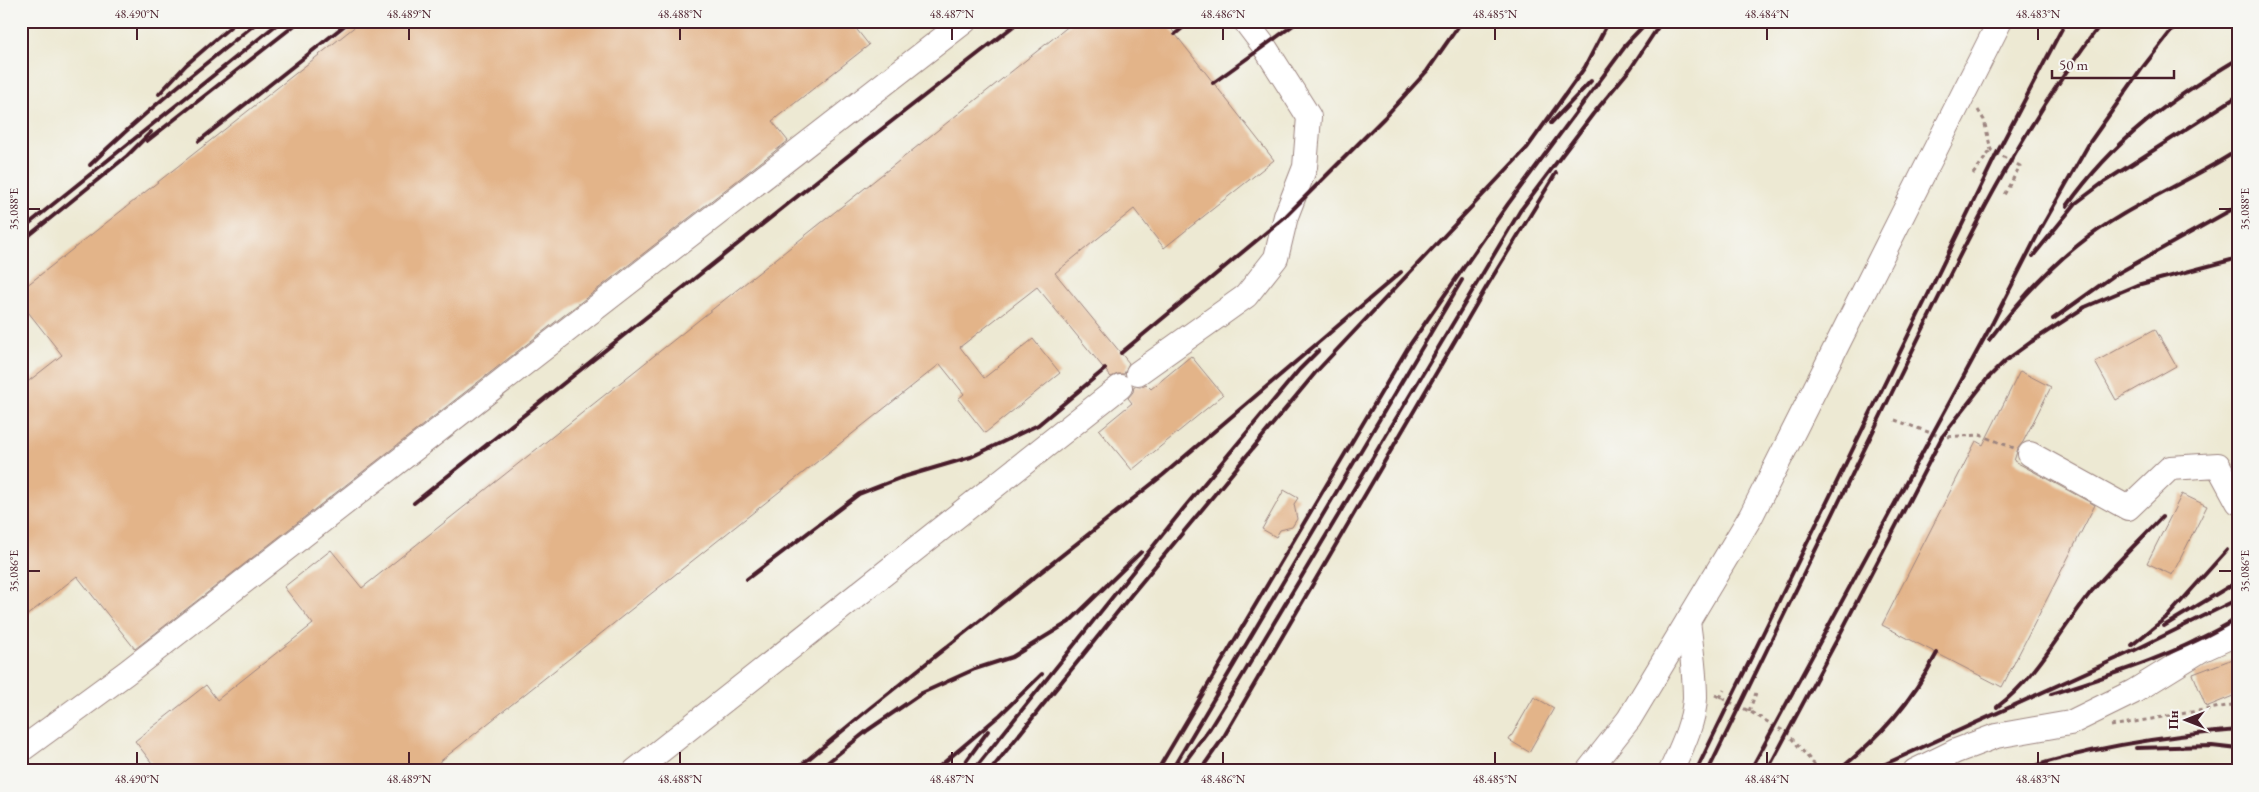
<svg xmlns="http://www.w3.org/2000/svg" width="2259" height="792" font-family="'EB Garamond',serif">
<style>
.building{fill:#e3b489}
.lines{fill:none;stroke-linecap:round;stroke-linejoin:round}
.minor-casing{stroke:#9c847f;stroke-width:26}
.path{stroke:#9c847f;stroke-width:3;stroke-dasharray:4 4;stroke-linecap:butt}
.minor{stroke:#fff;stroke-width:24}
.rail{stroke:#4a1f2b;stroke-width:4}
.ticks{fill:none;stroke:#4a1f2b;stroke-width:2}
.neatline{fill:none;stroke:#4a1f2b;stroke-width:2}
.ticks-label{font-size:12px;text-anchor:middle;fill:#4a1f2b}
</style>
<rect width="100%" height="100%" fill="#f6f6f2"/>
<filter id="ink" filterUnits="userSpaceOnUse"><feTurbulence type="fractalNoise" baseFrequency=".02" numOctaves="2"/><feDisplacementMap in="SourceGraphic" scale="10" xChannelSelector="R" yChannelSelector="G"/><feConvolveMatrix kernelMatrix="1 2 1 2 8 2 1 2 1" color-interpolation-filters="sRGB"/></filter>
<filter id="wash" filterUnits="userSpaceOnUse"><feTurbulence type="fractalNoise" baseFrequency=".0096" numOctaves="4" result="noise"/><feDisplacementMap in="SourceGraphic" scale="20" xChannelSelector="R" yChannelSelector="G"/><feGaussianBlur stdDeviation="1.12" result="paint"/><feColorMatrix in="noise" values="0 0 0 0 0 0 0 0 0 0 0 0 0 0 0 0 0 1.4 0 .05"/><feComposite in="paint" operator="in"/></filter>
<g filter="url(#wash)">
<rect width="100%" height="100%" fill="#ede9d3"/>
<g id="blocks">
<g class="building">
<polygon points="362,21 850,21 869,45 772,121 788,141 135,649 77,576 21,620 21,387 62,355 21,303 21,290"/>
<polygon points="1075,21 1165,21 1274,160 1164,248 1134,209 1055,273 1129,363 1124,374 1118,374 1111,377 1037,287 960,347 984,378 1033,339 1060,373 985,433 958,399 964,394 940,364 428,771 158,771 135,741 206,685 217,700 313,624 284,587 331,550 362,588"/>
<polygon points="2155,329 2176,366 2116,400 2095,362"/>
<polygon points="1191,356 1223,395 1132,470 1099,430 1132,403 1128,398 1133,392 1134,386 1140,387 1146,384 1151,389"/>
<polygon points="2020,371 2051,387 2023,442 2018,448 2014,461 2095,505 2002,687 1882,625 1976,441 1983,445"/>
<polygon points="1284,490 1298,498 1294,504 1297,519 1292,527 1280,530 1276,537 1262,529"/>
<polygon points="2182,494 2207,506 2172,575 2147,563"/>
<polygon points="2238,657 2238,694 2206,707 2193,674"/>
<polygon points="1534,697 1554,708 1529,752 1509,740"/>
</g>
</g>
</g>
<g filter="url(#ink)">
<use href="#blocks" fill-opacity="0" stroke="#9c847f" stroke-width="1"/>
<g class="lines">
<g class="minor-casing">
<g id="minor">
<polyline points="1138,373 1246,296 1276,258 1286,216 1305,167 1309,117 1264,46 1245,21"/>
<polyline points="2030,454 2128,508 2170,468 2218,465 2238,502"/>
<polyline points="21,750 126,673 965,21"/>
<polyline points="635,771 1120,387"/>
<polyline points="1588,771 1629,719 1751,516 2000,21"/>
<path d="M1671 771C1681 749 1694 723 1695 698 1695 672 1691 646 1688 621"/>
<polyline points="1915,771 1956,751 1996,736 2070,723 2133,692 2201,650 2238,633"/>
</g>
</g>
<g class="path">
<polyline points="1978,110 1984,120 1991,150 2020,166 2004,195"/>
<polyline points="1973,174 1991,150"/>
<polyline points="1895,420 1942,437 1980,435 2014,448"/>
<polyline points="1715,695 1749,711 1787,733 1820,771"/>
<polyline points="1720,698 1724,690"/>
<polyline points="1749,711 1756,693"/>
<polyline points="2111,726 2238,704"/>
</g>
<use href="#minor" class="minor"/>
<g class="rail">
<polyline points="1175,34 1191,21"/>
<polyline points="1625,45 1648,21"/>
<polyline points="1213,83 1299,21"/>
<polyline points="159,94 186,65 237,21"/>
<polyline points="1551,123 1591,81"/>
<polyline points="147,141 300,21"/>
<polyline points="199,141 350,21"/>
<path d="M90 165C143 113 201 67 259 21"/>
<path d="M2067 206C2114 140 2169 100 2238 59"/>
<polyline points="21,230 281,21"/>
<polyline points="21,242 127,156 151,132"/>
<polyline points="2033,256 2076,203 2104,182 2238,96"/>
<polyline points="2053,319 2113,276 2238,206"/>
<path d="M1989 340C2015 306 2043 273 2077 246 2125 206 2186 184 2238 150"/>
<polyline points="1121,353 1286,216 1384,118 1427,71 1462,21"/>
<polyline points="414,503 869,139 1020,21"/>
<polyline points="747,579 859,494 900,478 971,457 1038,425 1105,369"/>
<polyline points="2164,626 2238,581"/>
<polyline points="2132,645 2168,616 2227,550"/>
<path d="M2051 694C2114 674 2181 653 2238 618"/>
<path d="M1997 707C2037 677 2060 631 2091 592 2113 566 2138 542 2162 517"/>
<polyline points="2136,748 2212,746 2238,749"/>
<polyline points="1174,766 1462,280"/>
<polyline points="794,771 870,708 1163,475 1401,272"/>
<polyline points="817,771 868,730 922,693 975,669 1012,657 1069,622 1141,552"/>
<polyline points="934,771 1000,715 1042,674"/>
<polyline points="959,771 988,731"/>
<polyline points="973,771 1183,509 1299,370 1318,351"/>
<polyline points="990,771 1132,594 1316,372 1527,148 1585,67 1609,21"/>
<polyline points="1157,771 1407,349 1508,204 1630,40"/>
<polyline points="1178,771 1210,728 1238,683 1520,211 1593,114 1631,68 1662,21"/>
<polyline points="1200,771 1223,738 1487,286 1556,173"/>
<polyline points="1696,771 1997,153 2066,21"/>
<path d="M1708 771C1772 639 1835 507 1900 376 1960 253 2019 130 2103 21"/>
<polyline points="1750,771 1993,322 2040,230 2090,142 2143,67 2179,21"/>
<polyline points="1767,771 1840,634 1942,437 1987,379 2005,361 2031,342 2085,307 2137,285 2231,260"/>
<path d="M1838 771C1881 736 1911 703 1937 653"/>
<polyline points="1870,771 2133,651 2238,599"/>
<path d="M2019 771C2089 747 2164 736 2238 730"/>
</g>
</g>
</g>
<path class="ticks" d="M137 28V40M409 28V40M680 28V40M952 28V40M1223 28V40M1495 28V40M1767 28V40M2038 28V40M28 209H40M2219 209H2232M28 571H40M2219 571H2232M137 752V764M409 752V764M680 752V764M952 752V764M1223 752V764M1495 752V764M1767 752V764M2038 752V764"/>
<rect width="2259" height="792" fill="none" stroke="#f6f6f2" stroke-width="55"/>
<g transform="translate(2186 720) rotate(270)" stroke="#f6f6f2" stroke-width="4" paint-order="stroke">
<path d="M0-4L9 19L0 12L-9 19Z" fill="#4a1f2b"/>
<text y="-8" font-size="14" font-weight="bold" text-anchor="middle" fill="#4a1f2b">Пн</text>
</g>
<path d="M2052 70v8h122v-8" fill="none" stroke="#4a1f2b" stroke-width="2.5"/>
<text x="2059" y="70" font-size="15" fill="#4a1f2b" stroke="#f6f6f2" stroke-width="4" paint-order="stroke">50 m</text>
<rect x="28" y="28" width="2204" height="736" class="neatline"/>
<g class="ticks-label">
<text x="137" y="18">48.490°N</text>
<text x="409" y="18">48.489°N</text>
<text x="680" y="18">48.488°N</text>
<text x="952" y="18">48.487°N</text>
<text x="1223" y="18">48.486°N</text>
<text x="1495" y="18">48.485°N</text>
<text x="1767" y="18">48.484°N</text>
<text x="2038" y="18">48.483°N</text>
<text transform="translate(2245 209) rotate(-90)" y="4">35.088°E</text>
<text transform="translate(14 209) rotate(-90)" y="4">35.088°E</text>
<text transform="translate(2245 571) rotate(-90)" y="4">35.086°E</text>
<text transform="translate(14 571) rotate(-90)" y="4">35.086°E</text>
<text x="137" y="783">48.490°N</text>
<text x="409" y="783">48.489°N</text>
<text x="680" y="783">48.488°N</text>
<text x="952" y="783">48.487°N</text>
<text x="1223" y="783">48.486°N</text>
<text x="1495" y="783">48.485°N</text>
<text x="1767" y="783">48.484°N</text>
<text x="2038" y="783">48.483°N</text>
</g>
</svg>
